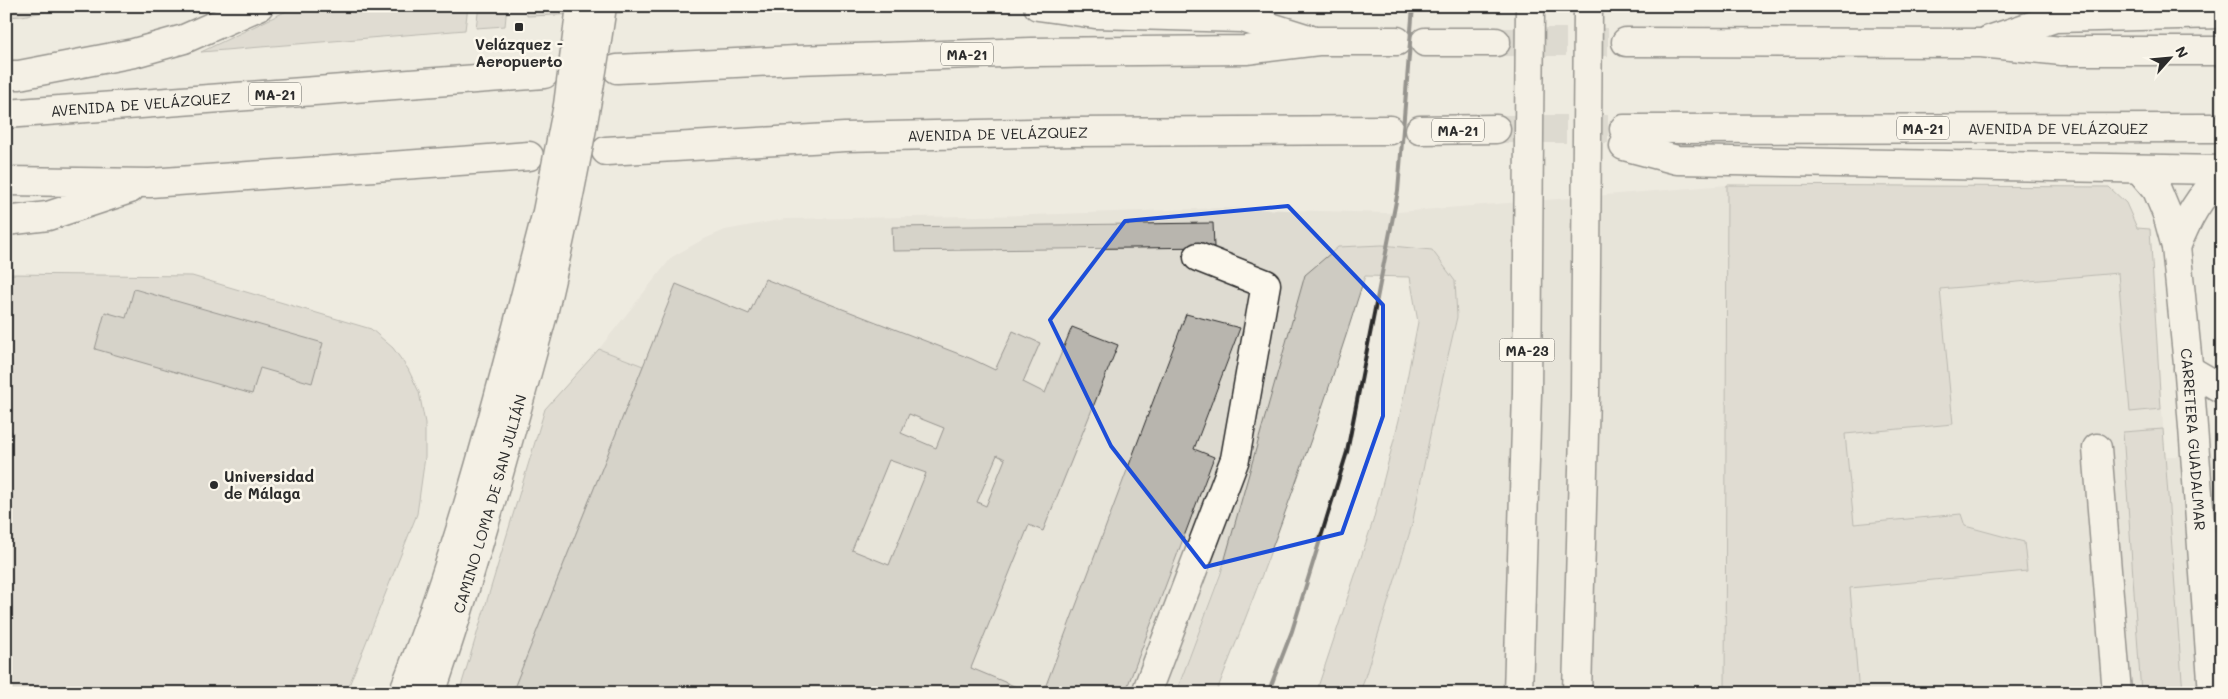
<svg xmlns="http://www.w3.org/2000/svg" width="2228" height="699" font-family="Mali,sans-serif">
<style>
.built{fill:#dedbd1}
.green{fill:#cecbc2;stroke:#7c7b76}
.building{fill:#b8b5ae;stroke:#2b2b2b;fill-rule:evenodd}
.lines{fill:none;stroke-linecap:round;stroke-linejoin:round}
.highway-tunnel{stroke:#c7c5bc;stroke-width:28;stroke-dasharray:28 14;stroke-linecap:butt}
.minor-casing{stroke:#2b2b2b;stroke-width:31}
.major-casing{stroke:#2b2b2b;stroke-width:31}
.highway-casing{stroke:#2b2b2b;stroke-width:31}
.minor{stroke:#fbf7ec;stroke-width:28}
.major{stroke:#fbf7ec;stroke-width:28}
.highway{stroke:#fbf7ec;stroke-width:28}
.rail{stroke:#2b2b2b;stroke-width:4}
.major-bridge-casing{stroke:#2b2b2b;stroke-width:31;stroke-linecap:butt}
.highway-bridge-casing{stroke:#2b2b2b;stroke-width:31;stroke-linecap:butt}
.major-bridge{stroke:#fbf7ec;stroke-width:28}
.highway-bridge{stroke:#fbf7ec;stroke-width:28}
.marked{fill:none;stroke:#1d4ed8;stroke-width:4;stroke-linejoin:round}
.poi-dot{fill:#2b2b2b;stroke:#fbf7ec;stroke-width:2}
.labels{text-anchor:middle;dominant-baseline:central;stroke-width:5;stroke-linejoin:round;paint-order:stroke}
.shield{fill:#fbf7ec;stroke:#696865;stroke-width:1}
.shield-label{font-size:14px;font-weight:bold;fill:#2b2b2b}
.poi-label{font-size:15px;font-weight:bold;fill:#2b2b2b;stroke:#fbf7ec}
.street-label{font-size:15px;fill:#2b2b2b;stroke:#fbf7ec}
</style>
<rect width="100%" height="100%" fill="#eeebe0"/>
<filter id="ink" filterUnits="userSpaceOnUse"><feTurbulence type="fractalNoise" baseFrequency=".02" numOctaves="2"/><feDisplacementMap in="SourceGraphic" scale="10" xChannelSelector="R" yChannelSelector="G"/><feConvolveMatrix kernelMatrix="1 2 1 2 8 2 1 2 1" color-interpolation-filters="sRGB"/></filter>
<g filter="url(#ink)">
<polygon class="built" points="1727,185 2109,187 2126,203 2137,228 2150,229 2165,456 2222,456 2222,693 1360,693 1412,525 1433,420 1457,317 1455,281 1338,247 1176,693 512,693 643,366 599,349 672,257 702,240 725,230 785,219 1032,215 1221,208 1386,213"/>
<g class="green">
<polygon points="6,6 74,6 22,16 6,17"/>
<polygon points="297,6 468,6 465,30 201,52"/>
<polygon points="479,6 507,6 505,26 476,28"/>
<polygon points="526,6 817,6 527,16"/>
<polygon points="1727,185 2109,187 2126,203 2137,228 2150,229 2161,409 2130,412 2118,273 1940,289 1953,424 1845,434 1854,524 1961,514 1965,526 2024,542 2027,571 1850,588 1859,693 1725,693"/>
<path d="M1382 245 1432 250 1455 281 1457 317 1433 420 1412 525 1360 693H1316L1373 521 1399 420 1418 322 1410 277 1365 276C1321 417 1271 556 1216 693H1176L1221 573 1305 275 1338 247Z"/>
<polygon points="6,274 192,276 371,329 393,348 408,369 419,392 425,423 425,457 417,514 346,693 6,693"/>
<polygon points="599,349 643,366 512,693 459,693 545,409"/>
<polygon points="2163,429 2183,693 2141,693 2123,432"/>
</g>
<g class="building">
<polygon points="1213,223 1214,247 893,251 892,227"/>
<path d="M765 279 972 359 995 370 1013 331 1040 343 1023 382 1045 393 1072 327 1118 345 1043 531 1029 525 971 668 1031 693H512L676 284 749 314ZM909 414 944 428 936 448 901 433ZM997 455 1005 459 986 506 977 502ZM889 460 926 473 889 565 852 550Z"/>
<polygon points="134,289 323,343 312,383 260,368 252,394 95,349 105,312 126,318"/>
<polygon points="1186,314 1240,328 1194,449 1214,457 1125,693 1043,693"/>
<polygon points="6,431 13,432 6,460"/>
</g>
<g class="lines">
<g class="highway-tunnel">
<polyline points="1496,42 1626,42"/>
<polyline points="1496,129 1624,129"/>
</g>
<g class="minor-casing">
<g id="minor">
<path id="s1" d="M2139 169 2157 190 2167 214 2176 247 2189 374 2213 693"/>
<path d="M2176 247C2187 220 2199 195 2222 177"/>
<polyline points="2188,369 2222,389"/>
<polyline points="2097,448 2117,693"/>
<polyline points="1146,693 1235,459 1266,284 1198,257"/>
</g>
</g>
<g class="major-casing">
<g id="major">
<path d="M403 693C452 571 487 443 520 316"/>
<path id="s2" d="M431 693C474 569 508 441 543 314"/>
</g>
</g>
<g class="highway-casing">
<g id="highway">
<polyline points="1038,6 1095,14 1242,18 1309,39"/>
<polyline points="1989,40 2055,18 2222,14"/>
<polyline points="1425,42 1496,42"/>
<polyline points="1626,42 1981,43 2062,51 2222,51"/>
<polyline points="617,69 796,60 1031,52 1246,50 1318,41 1397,41"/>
<polyline points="6,75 19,75 134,53 184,39 259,6"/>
<path id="s3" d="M6 114 544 74"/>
<path id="s4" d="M1624 129 2222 128"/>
<polyline points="1420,130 1496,129"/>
<polyline points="1624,146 1677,160 2222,170"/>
<path id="s5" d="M606 151 845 137 1073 132 1390 130"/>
<polyline points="6,181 150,183 529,156"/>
<polyline points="6,221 48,216 130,189"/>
</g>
</g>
<use href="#minor" class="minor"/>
<use href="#major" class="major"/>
<use href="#highway" class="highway"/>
<polyline class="rail" points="1268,693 1292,631 1347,452 1398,191 1413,6"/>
<g class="major-bridge-casing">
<g id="major-bridge">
<path d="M543 314C567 211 587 111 602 6"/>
<polyline points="520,316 547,212 568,105 581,6"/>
</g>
</g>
<g class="highway-bridge-casing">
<g id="highway-bridge">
<polyline points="1518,693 1527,393 1530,6"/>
<polyline points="1577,693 1585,395 1588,6"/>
</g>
</g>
<use href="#major-bridge" class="major-bridge"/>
<use href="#highway-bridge" class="highway-bridge"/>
</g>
</g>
<path d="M0 0H2228V699H0ZM1288 206 1383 305V416L1342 533 1205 567 1111 446 1050 320 1125 221Z" fill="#eeebe0" fill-opacity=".55" fill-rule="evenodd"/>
<path class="marked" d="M1288 206 1383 305V416L1342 533 1205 567 1111 446 1050 320 1125 221Z"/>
<g class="poi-dot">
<rect x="514" y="22" width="10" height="10" rx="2.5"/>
<circle cx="214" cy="485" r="5"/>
</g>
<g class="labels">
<g class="shield">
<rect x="941" y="42.5" width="52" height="23" rx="4"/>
<rect x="249" y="82.5" width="52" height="23" rx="4"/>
<rect x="1897" y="116.5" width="52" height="23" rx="4"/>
<rect x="1432" y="118.5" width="52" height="23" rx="4"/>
<rect x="1499.5" y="338.5" width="55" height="23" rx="4"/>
</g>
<g class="shield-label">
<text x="967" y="54">MA-21</text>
<text x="275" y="94">MA-21</text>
<text x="1923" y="128">MA-21</text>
<text x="1458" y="130">MA-21</text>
<text x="1527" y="350">MA-23</text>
</g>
<g class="poi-label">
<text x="519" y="44">Velázquez -<tspan x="519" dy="17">Aeropuerto</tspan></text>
<text x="224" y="476" text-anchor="start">Universidad<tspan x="224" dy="17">de Málaga</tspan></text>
</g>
<g class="street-label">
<text stroke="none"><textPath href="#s3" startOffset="135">AVENIDA DE VELÁZQUEZ</textPath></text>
<text stroke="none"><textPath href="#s4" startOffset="434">AVENIDA DE VELÁZQUEZ</textPath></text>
<text stroke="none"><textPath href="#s5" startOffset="392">AVENIDA DE VELÁZQUEZ</textPath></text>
<text stroke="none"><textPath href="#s1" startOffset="281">CARRETERA GUADALMAR</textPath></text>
<text stroke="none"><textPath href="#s2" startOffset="198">CAMINO LOMA DE SAN JULIÁN</textPath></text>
</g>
</g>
<rect width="2228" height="699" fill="none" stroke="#fbf7ec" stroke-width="25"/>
<rect x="12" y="12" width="2203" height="674" fill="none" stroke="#2b2b2b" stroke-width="2" filter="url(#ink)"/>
<g transform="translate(2170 58) rotate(63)" stroke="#fbf7ec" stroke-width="4" paint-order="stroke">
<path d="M0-4L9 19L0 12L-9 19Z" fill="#2b2b2b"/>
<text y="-8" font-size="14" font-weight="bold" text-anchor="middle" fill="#2b2b2b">N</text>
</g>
</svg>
